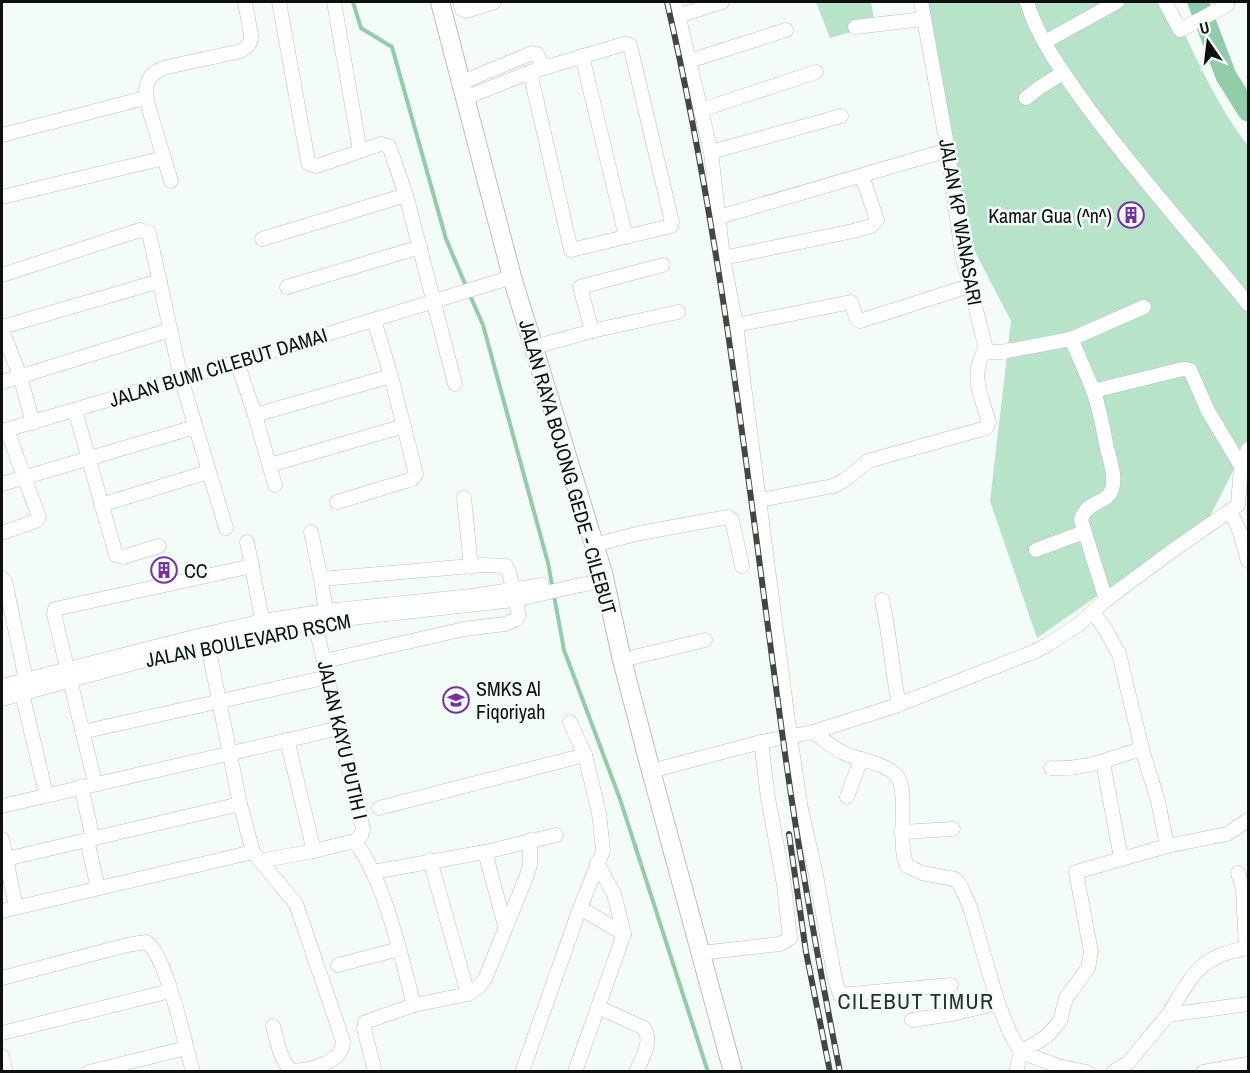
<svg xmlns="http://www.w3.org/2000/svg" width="1250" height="1073" font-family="'Archivo Narrow',sans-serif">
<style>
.green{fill:#b7e3c8}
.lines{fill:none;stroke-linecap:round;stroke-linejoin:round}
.stream{stroke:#92cca9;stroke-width:4}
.river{stroke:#92cca9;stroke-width:21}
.minor-casing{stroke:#b8c0bb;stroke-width:15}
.secondary-casing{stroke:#b8c0bb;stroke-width:20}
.minor{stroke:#fff;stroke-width:14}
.secondary{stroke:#fff;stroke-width:18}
.rail-casing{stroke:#434744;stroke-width:6}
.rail{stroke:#f4fcf7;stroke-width:4;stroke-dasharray:11;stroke-linecap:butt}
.labels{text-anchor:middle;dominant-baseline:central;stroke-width:5;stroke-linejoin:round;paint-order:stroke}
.poi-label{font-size:20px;fill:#0d100e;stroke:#f4fcf7;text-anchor:start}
.street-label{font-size:20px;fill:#0d100e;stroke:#f4fcf7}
.quarter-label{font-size:22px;letter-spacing:1.5px;fill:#272d29;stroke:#f4fcf7}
</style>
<rect width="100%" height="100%" fill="#f4fcf7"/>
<g class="green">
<polygon points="816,2 871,2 875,25 830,38"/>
<path d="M925 2H1170C1193 52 1215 102 1248 146V442L1209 518 1037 638 990 501 1011 321 973 248 937 73Z"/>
</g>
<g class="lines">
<g class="stream">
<polyline points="353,2 361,28 392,47 446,239 466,286"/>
<polyline points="469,293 483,325 548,563 564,650 620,799 708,1072"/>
</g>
<polyline class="river" points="1198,2 1226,76 1248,111"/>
<g class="minor-casing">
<g id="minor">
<polyline points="279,2 308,161 309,164 317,166 381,144 389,146 406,195 455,384"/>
<polyline points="334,2 360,151"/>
<polyline points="460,2 462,9 466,11 494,2"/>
<polyline points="675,2 711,152 723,258 736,325 790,736 801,809 816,875 835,979 840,995 951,985"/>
<polyline points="921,2 948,150 962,254 986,349 990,352 1002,352 1071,339 1144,307"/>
<path d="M1027 2C1038 39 1063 73 1086 105 1136 174 1195 238 1248 304"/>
<polyline points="1165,2 1180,30 1227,5 1227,2"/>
<polyline points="678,16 722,2"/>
<polyline points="855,27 924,19"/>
<polyline points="1045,42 1117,2"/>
<polyline points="582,56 626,237"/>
<polyline points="689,61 786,30"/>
<polyline points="460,83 532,53 537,54 543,68"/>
<polyline points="465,98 530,72 624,44 630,45 672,222 671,226 571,250 530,72"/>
<polyline points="1026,98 1040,87 1063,73"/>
<polyline points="701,110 816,72"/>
<polyline points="2,135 145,98"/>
<polyline points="711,152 841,116"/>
<polyline points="164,158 171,181"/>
<path d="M2 197 164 158C160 146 157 134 153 122 146 100 137 76 167 67L241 51C248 47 252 43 251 35L245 2"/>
<polyline points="719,217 948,150"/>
<polyline points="262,239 406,195"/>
<polyline points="723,258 853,231 871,226 877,220 862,176"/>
<polyline points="2,275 140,230 149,233 181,378 226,528"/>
<polyline points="287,287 420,247"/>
<polyline points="736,325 851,302 857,320 860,321 969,286"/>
<polyline points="2,327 160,281"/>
<polyline points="2,330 20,376 33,423"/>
<polyline points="592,331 580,287 663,265"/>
<path d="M1071 339C1079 356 1086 373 1093 390 1100 409 1103 429 1107 448 1110 461 1116 477 1112 489 1107 505 1086 500 1081 520L1106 600"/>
<polyline points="534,347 592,331 678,312"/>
<polyline points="237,362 255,415 275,485"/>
<polyline points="2,382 170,330"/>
<polyline points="1093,391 1183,369 1190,370 1208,411 1241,466"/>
<polyline points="75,410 116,555 123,557 159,546"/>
<polyline points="255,415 391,376"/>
<polyline points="2,431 237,362 512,277"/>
<polyline points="270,465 404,426"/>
<polyline points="2,484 195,427"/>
<polyline points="464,498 471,567"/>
<path d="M760 500 833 486 845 480 868 461 986 428 989 422C981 397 969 372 986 349"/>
<polyline points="337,502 406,481 412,479 416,474 391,376 374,320"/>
<polyline points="101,505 208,472"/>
<polyline points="1230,511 1240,532 1248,561"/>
<polyline points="311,532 321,579 327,618"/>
<polyline points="2,533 36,521 39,517 7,430"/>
<polyline points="247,542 264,629"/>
<polyline points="594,545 640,533 728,517 732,520 742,566"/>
<polyline points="1036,550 1084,532"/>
<polyline points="2,578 5,581 26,680"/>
<polyline points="321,579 483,565 506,566 509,572 519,615 517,619 505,624 464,629 324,661"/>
<path d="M882 600C890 635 892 670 899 705"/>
<polyline points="1093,612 1105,629 1119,654 1142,749 1158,801 1167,846"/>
<path d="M206 636 240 804 253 852 296 904 343 1041C343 1063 310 1070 292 1071 280 1061 277 1040 273 1026"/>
<polyline points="622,660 705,640"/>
<polyline points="2,686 198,636 263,621 326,611 472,596 542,585"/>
<polyline points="22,693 46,794"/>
<polyline points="2,699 200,645 315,622 515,600 580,585 605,581"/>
<polyline points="570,722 585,755"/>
<polyline points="82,732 328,677"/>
<path d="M813 732C823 739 833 748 844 753 861 761 883 762 896 775 910 789 896 842 907 866L922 873 955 879 961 887 970 907 998 1003 1010 1033 1021 1052 1058 1066 1087 1072"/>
<polyline points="287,740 314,851"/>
<polyline points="1103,763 1121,858"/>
<path d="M1051 768C1087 770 1109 758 1142 749"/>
<polyline points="651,771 761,742 813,732 892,707 1036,651 1050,643 1078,625 1106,600 1169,553 1238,505 1241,466 1248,449"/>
<polyline points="95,783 54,614 55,609 252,566"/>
<polyline points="81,786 93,839"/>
<polyline points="847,797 861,759"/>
<polyline points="2,806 340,728"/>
<polyline points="379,808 585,755 599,813 603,851 580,908 522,1072"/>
<polyline points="901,832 953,829"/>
<polyline points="2,839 16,907"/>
<polyline points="87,840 98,888"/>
<path d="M355 841C386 885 400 953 414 1005"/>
<polyline points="485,852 505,926"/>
<polyline points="6,859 240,804"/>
<polyline points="430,860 468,994"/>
<polyline points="260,861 314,851 355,841 361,836 363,829 313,615"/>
<polyline points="373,872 485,852 556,835"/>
<polyline points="1238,873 1243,889 1246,948"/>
<polyline points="580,908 624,934"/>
<polyline points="2,911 253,852"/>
<polyline points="701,953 780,944 790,938 784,885 768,798 761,742"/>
<polyline points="338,965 399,949"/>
<path d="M2 978 127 945 146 942C167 955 185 1045 193 1072"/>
<path d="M598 1007 644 1028C653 1042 642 1058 636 1072"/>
<path d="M1168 1015C1193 975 1198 956 1248 948"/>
<polyline points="912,1020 952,1014 998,1003"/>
<polyline points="2,1033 170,991"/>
<polyline points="2,1056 6,1072"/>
<polyline points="89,1072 186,1048"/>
<polyline points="375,1072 364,1029 365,1022 414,1005 468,994 479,987 485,979 527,875 530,865 530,840"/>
<polyline points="575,1072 624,934 614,894 597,863"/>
<polyline points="1016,1072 1021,1052 1047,1036 1060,1021 1066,998 1088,968 1091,952 1076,872 1167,846 1227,834 1248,820"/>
<polyline points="1113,1072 1128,1063 1168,1015 1248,1004"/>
<polyline points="1203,1072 1248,1064"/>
</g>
</g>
<g class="secondary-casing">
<polyline id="secondary" points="440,2 512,277 603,573 622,660 651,771 733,1072"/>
</g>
<use href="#minor" class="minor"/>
<use href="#secondary" class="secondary"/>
<g class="rail-casing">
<g id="rail">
<path d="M667 2C723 244 749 493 783 739 798 850 818 961 840 1072"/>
<polyline points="789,834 806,952 830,1072"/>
</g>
</g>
<use href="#rail" class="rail"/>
</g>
<defs>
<g id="building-ring" transform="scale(1.35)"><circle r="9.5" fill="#f4fcf7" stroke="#7632a5" stroke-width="1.5"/><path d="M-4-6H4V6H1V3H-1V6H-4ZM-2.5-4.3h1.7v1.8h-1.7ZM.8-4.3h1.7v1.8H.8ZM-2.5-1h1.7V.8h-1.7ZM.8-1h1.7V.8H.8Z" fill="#7632a5"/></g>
<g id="school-ring" transform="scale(1.35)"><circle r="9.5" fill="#f4fcf7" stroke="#7632a5" stroke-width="1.5"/><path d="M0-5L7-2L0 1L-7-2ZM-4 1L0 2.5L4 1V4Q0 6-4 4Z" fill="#7632a5"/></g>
</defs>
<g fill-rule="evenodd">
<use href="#building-ring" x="1131" y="215"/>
<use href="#building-ring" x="164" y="570"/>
<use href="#school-ring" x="456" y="700"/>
</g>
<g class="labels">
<g class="poi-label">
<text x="1112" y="215" text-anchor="end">Kamar Gua (^n^)</text>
<text x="184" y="570">CC</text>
<text x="476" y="688">SMKS Al<tspan x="476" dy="23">Fiqoriyah</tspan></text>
</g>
<g class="street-label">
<text transform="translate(961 222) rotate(80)">JALAN KP WANASARI</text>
<text transform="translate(218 367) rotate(-17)">JALAN BUMI CILEBUT DAMAI</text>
<text transform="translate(568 467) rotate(74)">JALAN RAYA BOJONG GEDE - CILEBUT</text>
<text transform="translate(248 640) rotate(-11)">JALAN BOULEVARD RSCM</text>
<text transform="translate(343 740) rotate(77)">JALAN KAYU PUTIH I</text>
</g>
<g class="quarter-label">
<text x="916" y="1001">CILEBUT TIMUR</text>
</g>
</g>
<rect width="1250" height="1073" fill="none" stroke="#0d100e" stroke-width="6"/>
<g transform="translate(1208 42) rotate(346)" stroke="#f4fcf7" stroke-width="4.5" paint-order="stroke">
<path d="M0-4.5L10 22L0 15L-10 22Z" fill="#0d100e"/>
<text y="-9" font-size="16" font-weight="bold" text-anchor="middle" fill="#0d100e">U</text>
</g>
</svg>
